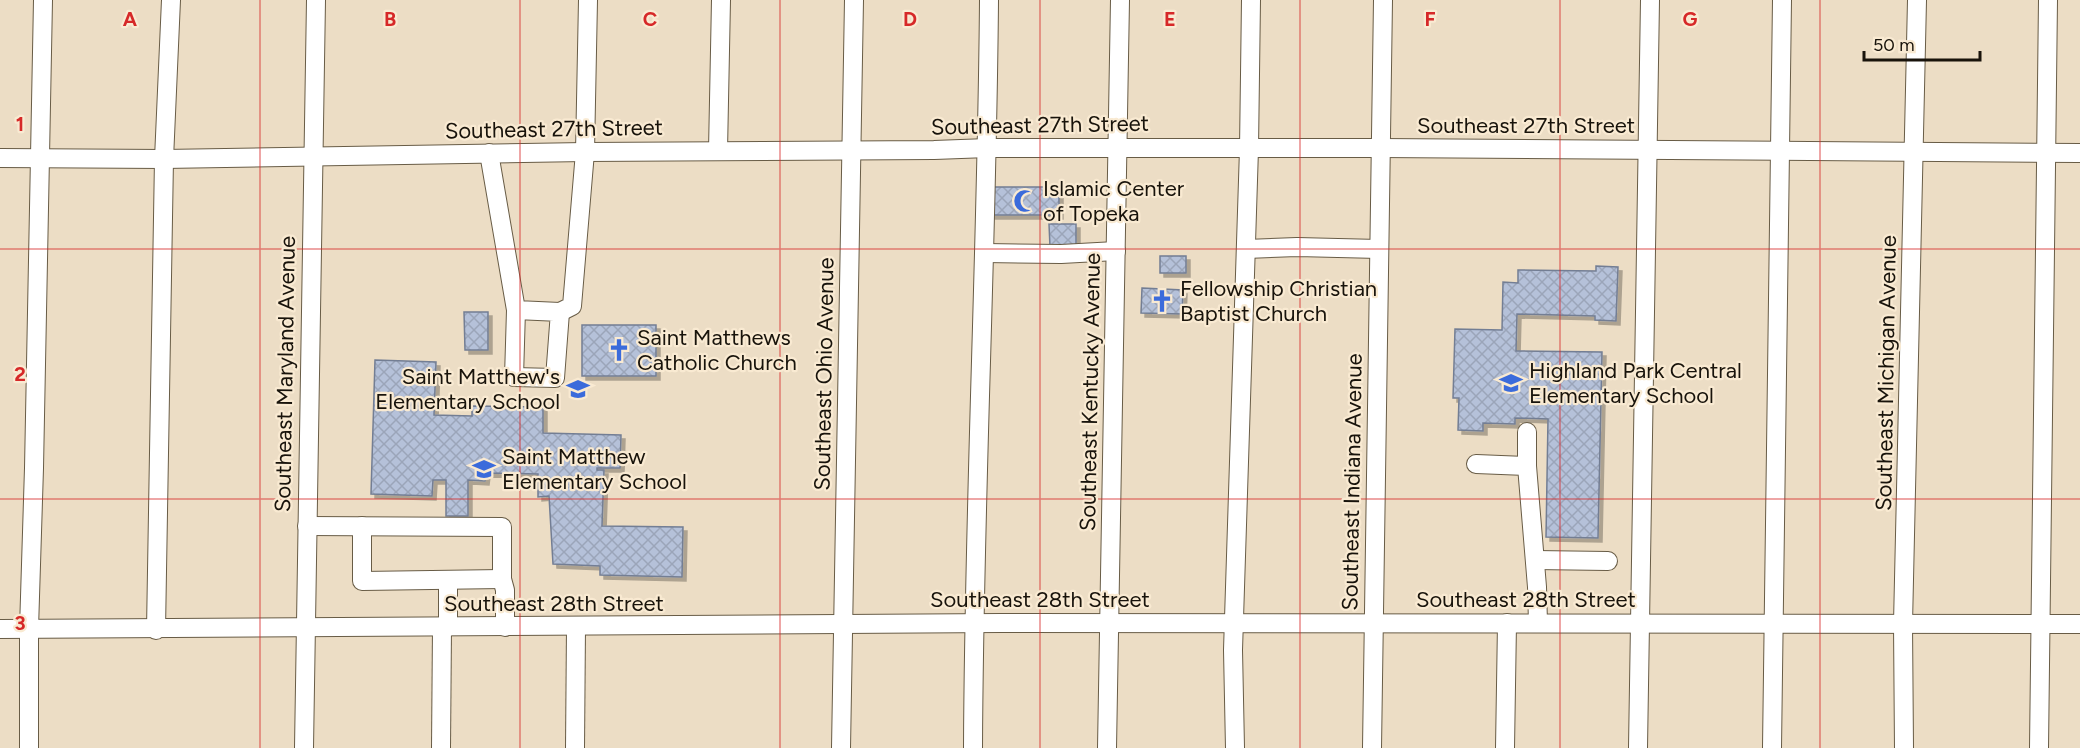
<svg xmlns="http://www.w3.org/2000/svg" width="2080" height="748" font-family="Figtree,sans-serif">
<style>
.building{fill:url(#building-cross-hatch);stroke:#737e94;stroke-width:1.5;filter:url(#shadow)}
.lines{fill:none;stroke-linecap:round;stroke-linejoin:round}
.minor-casing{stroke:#685c46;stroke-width:20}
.minor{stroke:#fff;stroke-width:18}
.grid{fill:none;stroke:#d62828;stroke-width:1.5;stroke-opacity:0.55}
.labels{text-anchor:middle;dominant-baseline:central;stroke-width:4.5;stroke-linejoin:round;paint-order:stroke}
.street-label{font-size:22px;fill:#18130b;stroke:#f9ead2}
.poi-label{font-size:22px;fill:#18130b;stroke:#f9ead2;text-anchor:start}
.grid-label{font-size:20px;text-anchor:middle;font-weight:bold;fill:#d62828;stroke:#f9ead2;stroke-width:4.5;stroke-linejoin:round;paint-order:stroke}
</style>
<defs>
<pattern id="building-cross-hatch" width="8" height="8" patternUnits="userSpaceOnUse" patternTransform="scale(1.5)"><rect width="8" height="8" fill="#b5c1d9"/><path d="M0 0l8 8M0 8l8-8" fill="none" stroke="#9ba5b9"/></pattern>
<filter id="shadow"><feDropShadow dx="4" dy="4" stdDeviation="0" flood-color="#0004"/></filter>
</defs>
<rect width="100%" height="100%" fill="#ecddc5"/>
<g class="building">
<rect x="990" y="187" width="69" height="28"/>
<polygon points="1049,224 1076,224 1076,247 1050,247"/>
<rect x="1160" y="256" width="26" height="17"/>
<polygon points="1596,266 1618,267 1616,321 1595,320 1595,316 1517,314 1516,351 1602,352 1598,538 1546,537 1548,419 1515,418 1515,424 1483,423 1483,431 1458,430 1459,398 1453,398 1455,329 1502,330 1503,282 1518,283 1518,270 1596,271"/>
<polygon points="1142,288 1183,290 1182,314 1141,313"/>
<polygon points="464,312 488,312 488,350 465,350"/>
<rect x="582" y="325" width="74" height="51"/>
<polygon points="375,360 436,362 434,415 472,416 472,406 543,407 543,433 621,435 620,468 597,468 597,470 604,470 602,526 683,527 682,577 600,575 600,566 553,564 549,496 538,497 538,474 486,473 485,481 468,480 468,516 446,516 446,480 433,480 432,496 371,494"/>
</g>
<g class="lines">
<g class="minor-casing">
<g id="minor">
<polyline points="718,151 721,0"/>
<polyline points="489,153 516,310 514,377 555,378 560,312 516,310"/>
<polyline points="0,158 164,159 585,152 934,150 988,148 1380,148 2080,153"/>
<polyline points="1246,249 1297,247 1379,249"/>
<polyline points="985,253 1061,254 1116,251"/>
<polyline points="560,312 572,306 585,152 588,0"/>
<polyline points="1527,432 1527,466"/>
<polyline points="1476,464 1527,466 1537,587 1538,623"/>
<polyline points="307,526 502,527 502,579 505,590 505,627"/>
<polyline points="362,526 362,581 502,579"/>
<polyline points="1535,560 1608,561"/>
<polyline points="448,627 448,580"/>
<polyline points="0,629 1000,623 2080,624"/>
<polyline points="156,630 164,159 171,0"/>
<polyline points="29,748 29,629 34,468 43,0"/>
<polyline points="304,748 316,0"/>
<polyline points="441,748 442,627"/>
<polyline points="575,748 576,627"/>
<polyline points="841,748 854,0"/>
<path d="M973 748C974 499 987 249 989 0"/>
<polyline points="1107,748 1120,0"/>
<polyline points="1235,748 1233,650 1249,149 1251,0"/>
<polyline points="1372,748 1383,0"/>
<polyline points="1505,748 1507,623"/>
<polyline points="1638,748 1650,0"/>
<polyline points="1772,748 1782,0"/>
<polyline points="1904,748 1903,624 1917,0"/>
<polyline points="2039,748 2048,0"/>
</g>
</g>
<use href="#minor" class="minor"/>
</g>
<path class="grid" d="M260 0V748M520 0V748M780 0V748M1040 0V748M1300 0V748M1560 0V748M1820 0V748M0 249H2080M0 499H2080"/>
<defs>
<g id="mosque-bare" transform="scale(1.8)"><path d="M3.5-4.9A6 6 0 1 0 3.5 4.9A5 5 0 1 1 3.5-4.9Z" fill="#3b6bdb" stroke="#f9ead2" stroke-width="2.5" paint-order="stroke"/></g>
<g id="church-bare" transform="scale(1.8)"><path d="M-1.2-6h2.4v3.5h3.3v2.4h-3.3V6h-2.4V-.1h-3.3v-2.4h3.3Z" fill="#3b6bdb" stroke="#f9ead2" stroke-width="2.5" paint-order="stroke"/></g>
<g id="school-bare" transform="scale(1.8)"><path d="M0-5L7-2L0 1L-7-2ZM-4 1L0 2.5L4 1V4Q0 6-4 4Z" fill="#3b6bdb" stroke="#f9ead2" stroke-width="2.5" paint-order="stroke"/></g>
</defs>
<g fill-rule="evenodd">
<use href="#mosque-bare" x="1025" y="201"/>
<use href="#church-bare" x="1162" y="301"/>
<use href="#church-bare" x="619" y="350"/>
<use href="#school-bare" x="1511" y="383"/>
<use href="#school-bare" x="578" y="389"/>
<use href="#school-bare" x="484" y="469"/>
</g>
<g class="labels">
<g class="street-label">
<text transform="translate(1040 125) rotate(-1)">Southeast 27th Street</text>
<text x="1526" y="125">Southeast 27th Street</text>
<text transform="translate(554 129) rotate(-1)">Southeast 27th Street</text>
<text transform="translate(1886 373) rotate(-89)">Southeast Michigan Avenue</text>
<text transform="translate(285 374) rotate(-89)">Southeast Maryland Avenue</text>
<text transform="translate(824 374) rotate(-89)">Southeast Ohio Avenue</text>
<text transform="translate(1090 392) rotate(-89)">Southeast Kentucky Avenue</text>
<text transform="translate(1352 482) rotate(-89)">Southeast Indiana Avenue</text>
<text x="1040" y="599">Southeast 28th Street</text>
<text x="1526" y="599">Southeast 28th Street</text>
<text x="554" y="603">Southeast 28th Street</text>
</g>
<g class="poi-label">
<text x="1043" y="188">Islamic Center<tspan x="1043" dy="25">of Topeka</tspan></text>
<text x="1180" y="288">Fellowship Christian<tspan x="1180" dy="25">Baptist Church</tspan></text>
<text x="637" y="337">Saint Matthews<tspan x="637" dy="25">Catholic Church</tspan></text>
<text x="1529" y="370">Highland Park Central<tspan x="1529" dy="25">Elementary School</tspan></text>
<text x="560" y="376" text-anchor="end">Saint Matthew's<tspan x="560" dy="25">Elementary School</tspan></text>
<text x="502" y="456">Saint Matthew<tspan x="502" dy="25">Elementary School</tspan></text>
</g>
</g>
<g class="grid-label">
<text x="130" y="26">A</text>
<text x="390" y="26">B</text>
<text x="650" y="26">C</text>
<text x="910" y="26">D</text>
<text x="1170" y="26">E</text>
<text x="1430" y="26">F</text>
<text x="1690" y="26">G</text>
<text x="20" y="131">1</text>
<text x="20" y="381">2</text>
<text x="20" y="630">3</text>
</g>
<path d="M1864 51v9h116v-9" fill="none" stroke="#18130b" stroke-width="3"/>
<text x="1873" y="51" font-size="18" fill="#18130b" stroke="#f9ead2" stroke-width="4.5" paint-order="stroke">50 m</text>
</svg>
